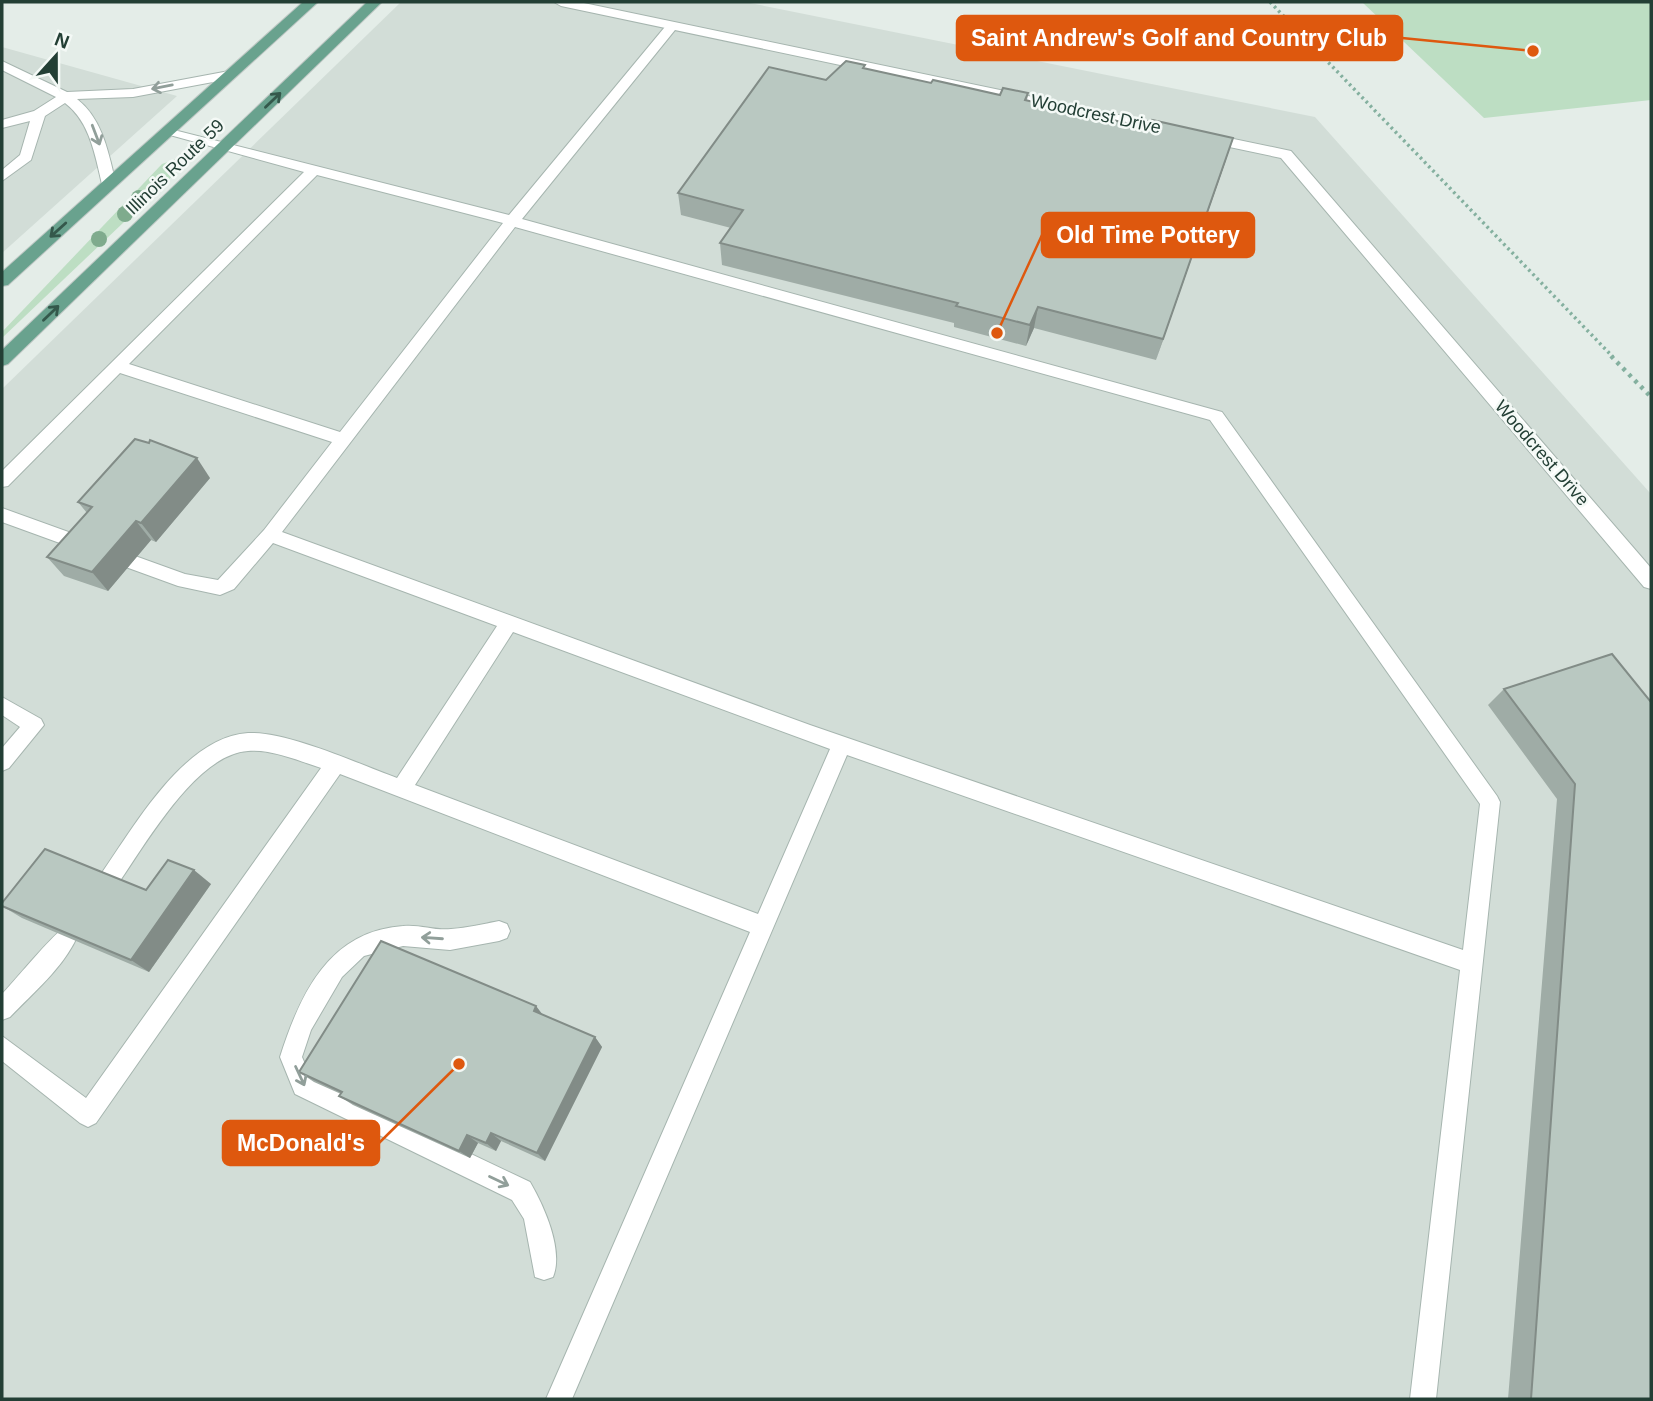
<svg xmlns="http://www.w3.org/2000/svg" width="1653" height="1401" font-family="Helvetica,sans-serif">
<style>
.built{fill:#d2ddd7}
.green{fill:#bddec3}
.lines{fill:none;stroke-linecap:round;stroke-linejoin:round}
.service-casing{stroke:#a6b5af;stroke-width:2}
.minor-casing{stroke:#a6b5af;stroke-width:2}
.primary-casing{stroke:#c1c9c6;stroke-width:2}
.path-far1{stroke:#84b09f;stroke-width:3.5;stroke-dasharray:2.5 3.5;stroke-linecap:butt}
.path{stroke:#84b09f;stroke-width:4.5;stroke-dasharray:3.5 5;stroke-linecap:butt}
.service{fill:#fff;fill-rule:evenodd}
.minor{fill:#fff;fill-rule:evenodd}
.primary{fill:#69a28e;fill-rule:evenodd}
.tree{fill:#7fab8d}
.wall{fill:#9faca6}
.shaded-wall{fill:#828c87}
.building{fill:#b9c8c1;stroke:#828c87;stroke-width:2}
.oneway{stroke:#919f9a}
.oneway2{stroke:#34584b}
.labels{text-anchor:middle;dominant-baseline:central;stroke-width:5;stroke-linejoin:round;paint-order:stroke}
.far-street-label{font-size:18px;fill:#233f35;stroke:#f4f9f6}
.leader{fill:none;stroke:#de580e;stroke-width:2.5}
.callout-dot{fill:#de580e;stroke:#f4f9f6;stroke-width:2.5}
.callout{fill:#de580e;stroke:#de580e;stroke-width:2.5}
.callout-label{font-size:23px;text-anchor:middle;font-weight:bold;fill:#fff}
</style>
<rect width="100%" height="100%" fill="#e4ede8"/>
<g class="built">
<polygon points="401,2 745,2 1315,117 1651,494 1651,1399 2,1399 2,389"/>
<polygon points="2,47 177,96 2,253"/>
</g>
<g class="green">
<polygon points="1362,2 1651,2 1651,100 1484,118"/>
<polygon points="176,159 185,164 2,338 2,332 162,164"/>
</g>
<g class="lines">
<g class="service-casing">
<g id="service">
<path d="M669 22 679 25 522 219 1222 412 1497 796 1500 802 1436 1399H1410L1460 970 847 755 572 1399H546L750 932 340 774 96 1123 88 1127 80 1123 2 1061V1036L86 1098 321 768C299 761 272 749 248 751 195 754 143 849 115 888L108 891 101 888 97 881 101 874C134 827 184 737 248 733 287 731 359 764 397 778L497 626 273 543 234 589 220 595 178 586 2 522V508L185 574 218 580 264 530 332 442 120 373 8 486 2 487V471L304 172 159 132 166 128 509 215ZM317 175 503 223 340 432 129 364ZM515 227 1210 420 1480 804 1463 950 810 725 282 532ZM513 632 830 749 758 914 415 785Z"/>
<path d="M2 61 67 92 133 89 229 71 236 75 229 79 133 97 77 99C103 119 109 155 116 184L109 188 102 184C95 155 90 122 65 103L45 116 31 160 2 181V170L20 155 30 121 2 128V120L34 111 56 97 2 70Z"/>
<polygon points="2,697 41,719 44,725 9,768 2,771 2,748 20,727 2,715"/>
<path d="M499 921 507 924 510 931 507 938 499 941 450 950 403 946 364 956 342 977 311 1030 302 1057 311 1078 530 1182C544 1206 564 1250 553 1277L544 1280 535 1277 524 1219 512 1200 295 1094 280 1057C300 994 329 931 403 926 419 924 435 931 451 929 467 928 483 924 499 921Z"/>
<path d="M66 927 74 930 77 937C63 968 33 993 10 1017L2 1020V994C15 981 55 931 66 927Z"/>
</g>
</g>
<g class="minor-casing">
<polygon id="minor" points="554,2 579,2 1291,151 1651,568 1651,589 1644,587 1281,158 561,6"/>
</g>
<g class="primary-casing">
<g id="primary">
<polygon points="303,2 318,2 8,285 2,286 2,272"/>
<polygon points="367,2 382,2 8,364 2,366 2,350"/>
</g>
</g>
<polyline class="path-far1" points="1270,2 1613,357"/>
<polyline class="path" points="1611,356 1651,397"/>
<use href="#service" class="service"/>
<use href="#minor" class="minor"/>
<use href="#primary" class="primary"/>
</g>
<g class="tree">
<circle cx="139" cy="198" r="8"/>
<circle cx="125" cy="214" r="8"/>
<circle cx="99" cy="239" r="8"/>
</g>
<g class="wall">
<polygon points="864,68 931,83 1000,95 1028,93 1027,101 1226,160 1156,360 1034,328 1026,346 954,327 954,323 722,265 720,243 731,228 681,215 678,193 826,80"/>
<polygon points="210,478 156,542 151,540 108,591 64,576 47,557 87,513 78,502"/>
<polygon points="1504,689 1651,702 1651,1399 1508,1399 1557,799 1488,705"/>
<polygon points="211,884 149,972 22,918 2,906"/>
<polygon points="536,1006 543,1015 595,1037 602,1047 545,1161 501,1141 496,1151 478,1143 470,1158 353,1105 339,1096 341,1094 314,1082 299,1072"/>
</g>
<g class="shaded-wall">
<polygon points="1233,138 1226,160 1156,360 1163,339"/>
<polygon points="1038,307 1034,328 1026,346 1030,325"/>
<polygon points="197,458 210,478 156,542 141,523"/>
<polygon points="136,521 151,540 108,591 92,572"/>
<polygon points="194,870 211,884 149,972 131,960"/>
<polygon points="536,1006 544,1017 534,1011"/>
<polygon points="595,1037 602,1047 545,1161 537,1153"/>
<polygon points="491,1133 501,1141 496,1151 486,1143"/>
<polygon points="467,1135 478,1143 470,1158 459,1151"/>
</g>
<g class="building">
<polygon points="846,61 865,65 863,68 931,83 933,80 1000,95 1003,88 1028,93 1025,100 1148,128 1152,120 1233,138 1163,339 1038,307 1030,325 956,306 958,303 720,243 743,210 678,193 769,67 826,80"/>
<polygon points="135,439 149,443 150,440 197,458 141,523 136,521 92,572 47,557 92,507 78,502"/>
<polygon points="1612,654 1651,702 1651,1399 1531,1399 1575,784 1504,689"/>
<polygon points="45,849 146,890 168,860 194,870 131,960 2,906 2,903"/>
<polygon points="381,941 536,1006 534,1011 595,1037 537,1153 491,1133 486,1143 467,1135 459,1151 339,1096 342,1092 299,1072"/>
</g>
<defs><path id="oneway-shaft" d="M-6 0H5M1.5-3L5.5 0L1.5 3" fill="none" stroke-width="1.6" stroke-linecap="round" stroke-linejoin="round" transform="scale(1.75)"/></defs>
<g class="oneway">
<use href="#oneway-shaft" transform="translate(162 87) rotate(169)"/>
<use href="#oneway-shaft" transform="translate(96 135) rotate(69)"/>
<use href="#oneway-shaft" transform="translate(432 938) rotate(-176)"/>
<use href="#oneway-shaft" transform="translate(300 1076) rotate(65)"/>
<use href="#oneway-shaft" transform="translate(499 1181) rotate(25)"/>
</g>
<g class="oneway2">
<use href="#oneway-shaft" transform="translate(273 100) rotate(-44)"/>
<use href="#oneway-shaft" transform="translate(58 230) rotate(138)"/>
<use href="#oneway-shaft" transform="translate(51 313) rotate(-44)"/>
</g>
<g class="labels">
<g class="far-street-label">
<text transform="translate(1096 114) rotate(12)">Woodcrest Drive</text>
<text transform="translate(175 167) rotate(-44)">Illinois Route 59</text>
<text transform="translate(1542 453) rotate(49)">Woodcrest Drive</text>
</g>
</g>
<path class="leader" d="M1533 51L1402 38M997 333L1042 235M459 1064L379 1143"/>
<g class="callout-dot">
<circle cx="1533" cy="51" r="7"/>
<circle cx="997" cy="333" r="7"/>
<circle cx="459" cy="1064" r="7"/>
</g>
<g class="callout">
<rect x="957" y="16" width="445" height="44" rx="7"/>
<rect x="1042" y="213" width="212" height="44" rx="7"/>
<rect x="223" y="1121" width="156" height="44" rx="7"/>
</g>
<g class="callout-label">
<text x="1179" y="46">Saint Andrew's Golf and Country Club</text>
<text x="1148" y="243">Old Time Pottery</text>
<text x="301" y="1151">McDonald's</text>
</g>
<rect width="1653" height="1401" fill="none" stroke="#233f35" stroke-width="7"/>
<g transform="translate(56 56) rotate(21)" stroke="#f4f9f6" stroke-width="5" paint-order="stroke">
<path d="M0-5L12 26L0 18L-12 26Z" fill="#233f35"/>
<text y="-10" font-size="19" font-weight="bold" text-anchor="middle" fill="#233f35">N</text>
</g>
</svg>
